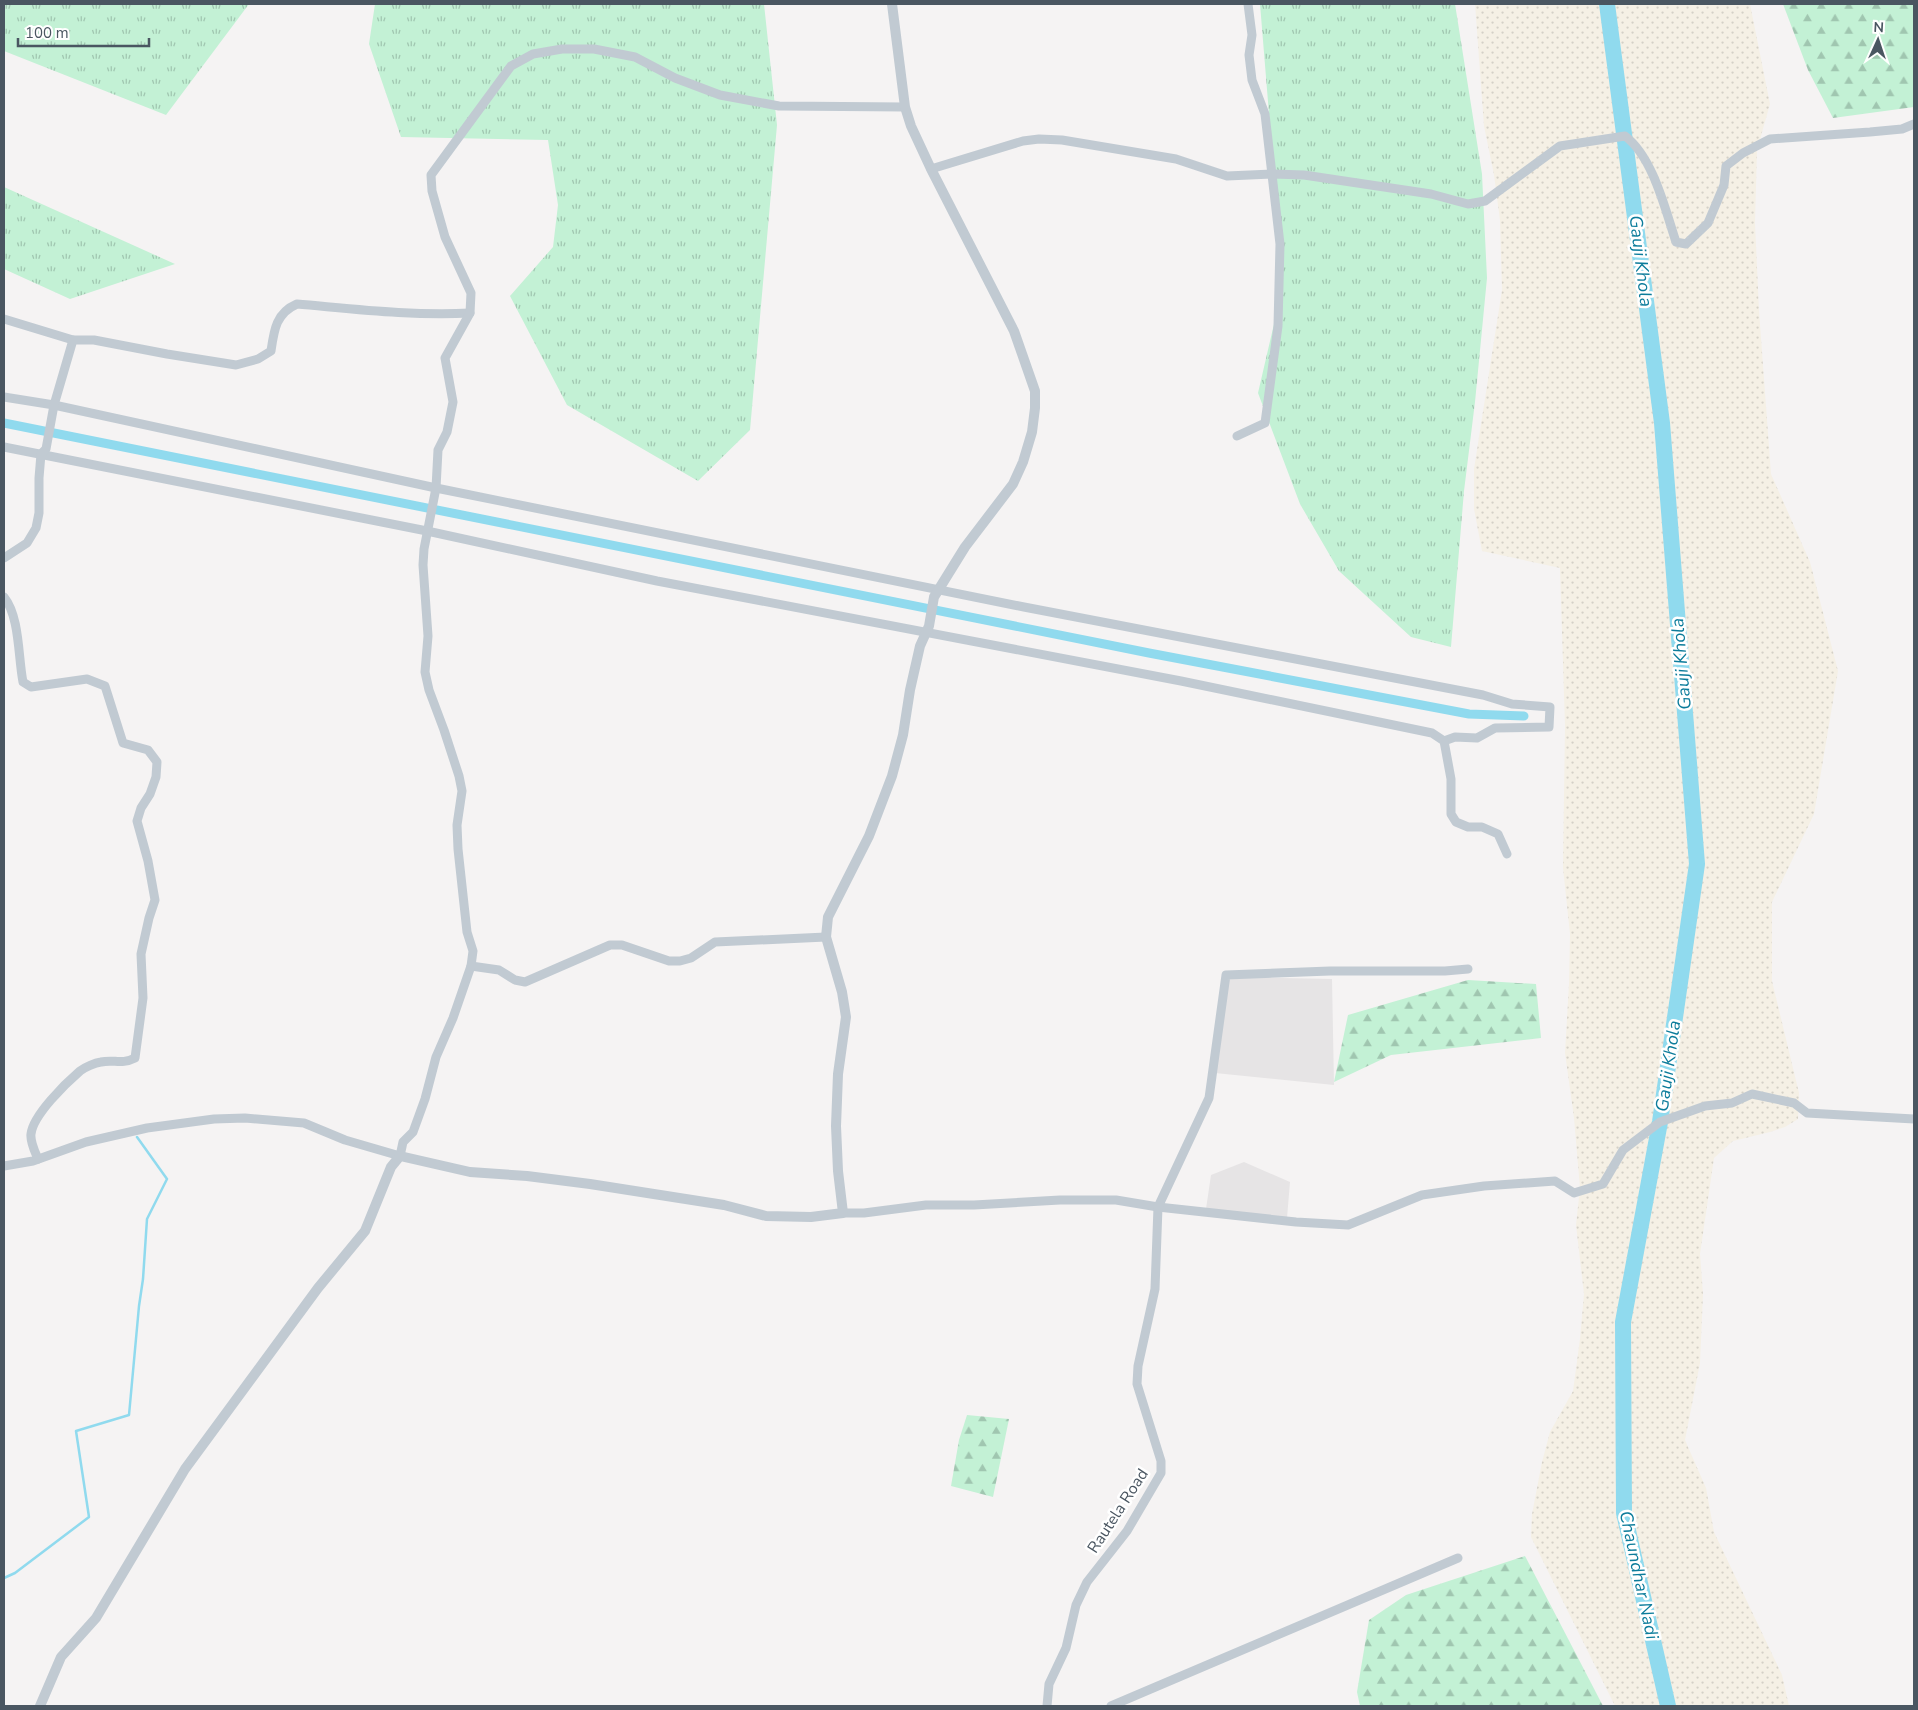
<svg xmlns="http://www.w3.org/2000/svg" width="1918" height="1710" font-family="'Nunito Sans',sans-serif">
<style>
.education{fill:#e6e4e5}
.grass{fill:url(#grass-tufts)}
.forest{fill:url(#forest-firs)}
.sand{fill:url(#sand-dots)}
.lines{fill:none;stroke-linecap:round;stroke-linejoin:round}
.stream{stroke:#90daee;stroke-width:2.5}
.canal{stroke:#90daee;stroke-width:9}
.river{stroke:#90daee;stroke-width:16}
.minor{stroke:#c1cad2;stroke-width:9}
.tertiary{stroke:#c1cad2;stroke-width:10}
.labels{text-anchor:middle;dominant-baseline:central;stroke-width:5;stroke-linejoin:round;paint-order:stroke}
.street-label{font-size:16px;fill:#4a5661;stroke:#fff}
.water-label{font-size:18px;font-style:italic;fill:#0c7c9b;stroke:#fff}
</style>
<defs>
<pattern id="grass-tufts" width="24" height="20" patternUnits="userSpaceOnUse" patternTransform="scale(1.25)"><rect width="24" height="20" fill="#c3f1d5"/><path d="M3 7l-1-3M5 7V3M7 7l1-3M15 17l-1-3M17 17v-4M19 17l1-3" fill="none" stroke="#a0c6b0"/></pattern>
<pattern id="forest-firs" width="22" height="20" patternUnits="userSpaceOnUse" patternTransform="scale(1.25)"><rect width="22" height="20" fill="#c3f1d5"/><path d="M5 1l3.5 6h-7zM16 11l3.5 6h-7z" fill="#a0c6b0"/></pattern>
<pattern id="sand-dots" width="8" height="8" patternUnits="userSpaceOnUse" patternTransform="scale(1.25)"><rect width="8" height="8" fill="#f5f0e5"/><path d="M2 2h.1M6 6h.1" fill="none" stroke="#d4d0c7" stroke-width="1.8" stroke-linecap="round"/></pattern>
</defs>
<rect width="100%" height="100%" fill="#f5f3f3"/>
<g class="education">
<polygon points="1227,977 1332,979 1334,1085 1215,1073"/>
<polygon points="1244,1162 1290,1182 1287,1218 1206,1209 1211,1175"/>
</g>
<g class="grass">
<polygon points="4,4 249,4 166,115 4,51"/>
<polygon points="375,4 764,4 777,125 750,430 698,481 567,405 510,296 553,247 558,205 548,140 401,137 369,44"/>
<polygon points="1260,4 1455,4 1482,174 1487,278 1475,402 1464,491 1451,647 1411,637 1339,571 1300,504 1258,393 1283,285"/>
<polygon points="4,187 175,264 70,299 4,269"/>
</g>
<g class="forest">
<polygon points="1783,4 1914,4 1914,107 1833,118 1808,70"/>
<polygon points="1468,980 1536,984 1541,1038 1391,1055 1334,1082 1348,1015"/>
<polygon points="967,1415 1009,1419 993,1497 951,1486 959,1440"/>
<polygon points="1525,1556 1603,1706 1360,1706 1357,1692 1369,1620 1406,1595"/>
</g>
<polygon class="sand" points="1475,4 1750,4 1770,104 1757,150 1755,223 1759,311 1771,474 1810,562 1838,671 1814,814 1772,902 1772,981 1799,1093 1798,1119 1785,1127 1770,1132 1733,1141 1714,1158 1700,1254 1703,1294 1700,1363 1685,1440 1706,1488 1714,1532 1782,1675 1789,1706 1615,1706 1531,1537 1532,1514 1542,1462 1550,1432 1573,1391 1580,1339 1584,1294 1576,1225 1580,1188 1574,1118 1565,1053 1569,984 1570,934 1563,868 1565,726 1560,568 1482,551 1474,509 1474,469 1502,290 1500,220 1494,175 1484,126"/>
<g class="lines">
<polyline class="stream" points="4,1578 15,1573 89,1517 76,1431 129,1415 139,1306 143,1279 147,1219 167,1179 137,1137"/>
<polyline class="canal" points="4,423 1149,653 1469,714 1524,716"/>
<polyline class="river" points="1607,4 1662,423 1697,864 1660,1122 1623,1322 1624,1513 1668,1706"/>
<g class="minor">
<path d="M931 169 1023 141 1039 139 1062 140 1176 159 1227 176 1273 174 1304 175 1431 194 1468 204 1485 201 1560 146 1625 136C1653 157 1665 209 1676 242L1686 244 1708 223 1724 185 1726 166 1743 153 1770 139 1870 132 1902 129 1914 124"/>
<polyline points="4,319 73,340"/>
<polyline points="4,397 54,405 436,488 1024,607 1483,695 1512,704 1550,707 1549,727 1495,728 1477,738 1455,737 1444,741"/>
<polyline points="1237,436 1265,423 1278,326 1280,244 1265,114 1252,80 1249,55 1252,35 1248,4"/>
<polyline points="4,447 427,531 657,581 1181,681 1432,733 1444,741 1451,779 1451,814 1456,822 1468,827 1482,827 1498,834 1507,854"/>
<path d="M4 558 27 543 36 528 39 513V478L41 454 46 449 54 405 73 340H94L167 354 236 365 258 359 271 351C274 330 276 313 297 304 355 309 412 316 470 313"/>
<path d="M4 597C20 617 18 657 23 682L31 687 87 679 105 686 123 743 148 750 157 762 156 777 150 794 141 808 137 821 148 861 155 900 149 918 141 954 143 998 135 1058C121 1065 114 1059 101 1062 95 1063 85 1067 80 1071 66 1083 33 1115 31 1134 30 1142 35 1152 38 1159"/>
<polyline points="471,966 499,970 515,980 525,982 610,945 622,945 669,961 680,961 691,958 715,942 826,937"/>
<polyline points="4,1166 33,1161 86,1142 147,1128 214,1119 245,1118 304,1123 345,1140 400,1156 403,1142 413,1132 425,1099 436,1057 453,1018 471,966 473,951 467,932 458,849 457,825 462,791 459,776 444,730 429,690 425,672 428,636 423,565 424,549 436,488 438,450 447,432 453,402 445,358 470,313 471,293 445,237 432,191 431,175 511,66 533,54 562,49 594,49 635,57 675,78 720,95 779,106 905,107"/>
<polyline points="843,1213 864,1213 926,1205 974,1205 1060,1200 1116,1200 1158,1207 1296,1222 1348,1225 1422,1195 1484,1186 1555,1181 1574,1193 1603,1184 1623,1150 1660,1122 1705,1106 1732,1103 1752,1094 1794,1103 1807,1113 1914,1119"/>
<polyline points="1047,1706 1049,1684 1066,1648 1076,1605 1087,1582 1127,1531 1161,1473 1161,1461 1137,1384 1138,1366 1155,1289 1158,1207 1209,1098 1226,975 1330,971 1445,971 1468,969"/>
<polyline points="1111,1706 1458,1558"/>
</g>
<polyline class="tertiary" points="40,1706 61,1657 96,1618 185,1469 318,1288 365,1231 391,1167 400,1156 470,1172 527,1176 590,1184 724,1205 766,1216 811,1217 843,1213 838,1171 836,1126 838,1074 846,1017 842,992 826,937 828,917 869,836 892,776 903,735 910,690 920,646 929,626 934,597 965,547 1013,484 1023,462 1032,432 1035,408 1035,391 1014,331 931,169 911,126 905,107 892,4"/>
</g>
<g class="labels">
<g class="street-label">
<text transform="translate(1118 1511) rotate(-57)">Rautela Road</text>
</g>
<g class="water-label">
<text transform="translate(1641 261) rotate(83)">Gauji Khola</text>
<text transform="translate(1681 664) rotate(-95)">Gauji Khola</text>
<text transform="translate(1668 1066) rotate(-82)">Gauji Khola</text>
<text transform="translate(1639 1575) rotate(78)">Chaundhar Nadi</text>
</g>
</g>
<rect width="1918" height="1710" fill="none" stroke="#4a5661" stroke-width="10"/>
<g transform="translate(1878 40) rotate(3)" stroke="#ffffff" stroke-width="4" paint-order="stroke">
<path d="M0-4L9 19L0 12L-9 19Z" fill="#4a5661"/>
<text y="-8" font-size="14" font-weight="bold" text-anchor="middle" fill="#4a5661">N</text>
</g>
<path d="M18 38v8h131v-8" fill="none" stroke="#4a5661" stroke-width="2.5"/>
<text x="25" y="38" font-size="15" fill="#4a5661" stroke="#ffffff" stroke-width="4" paint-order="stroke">100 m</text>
</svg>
